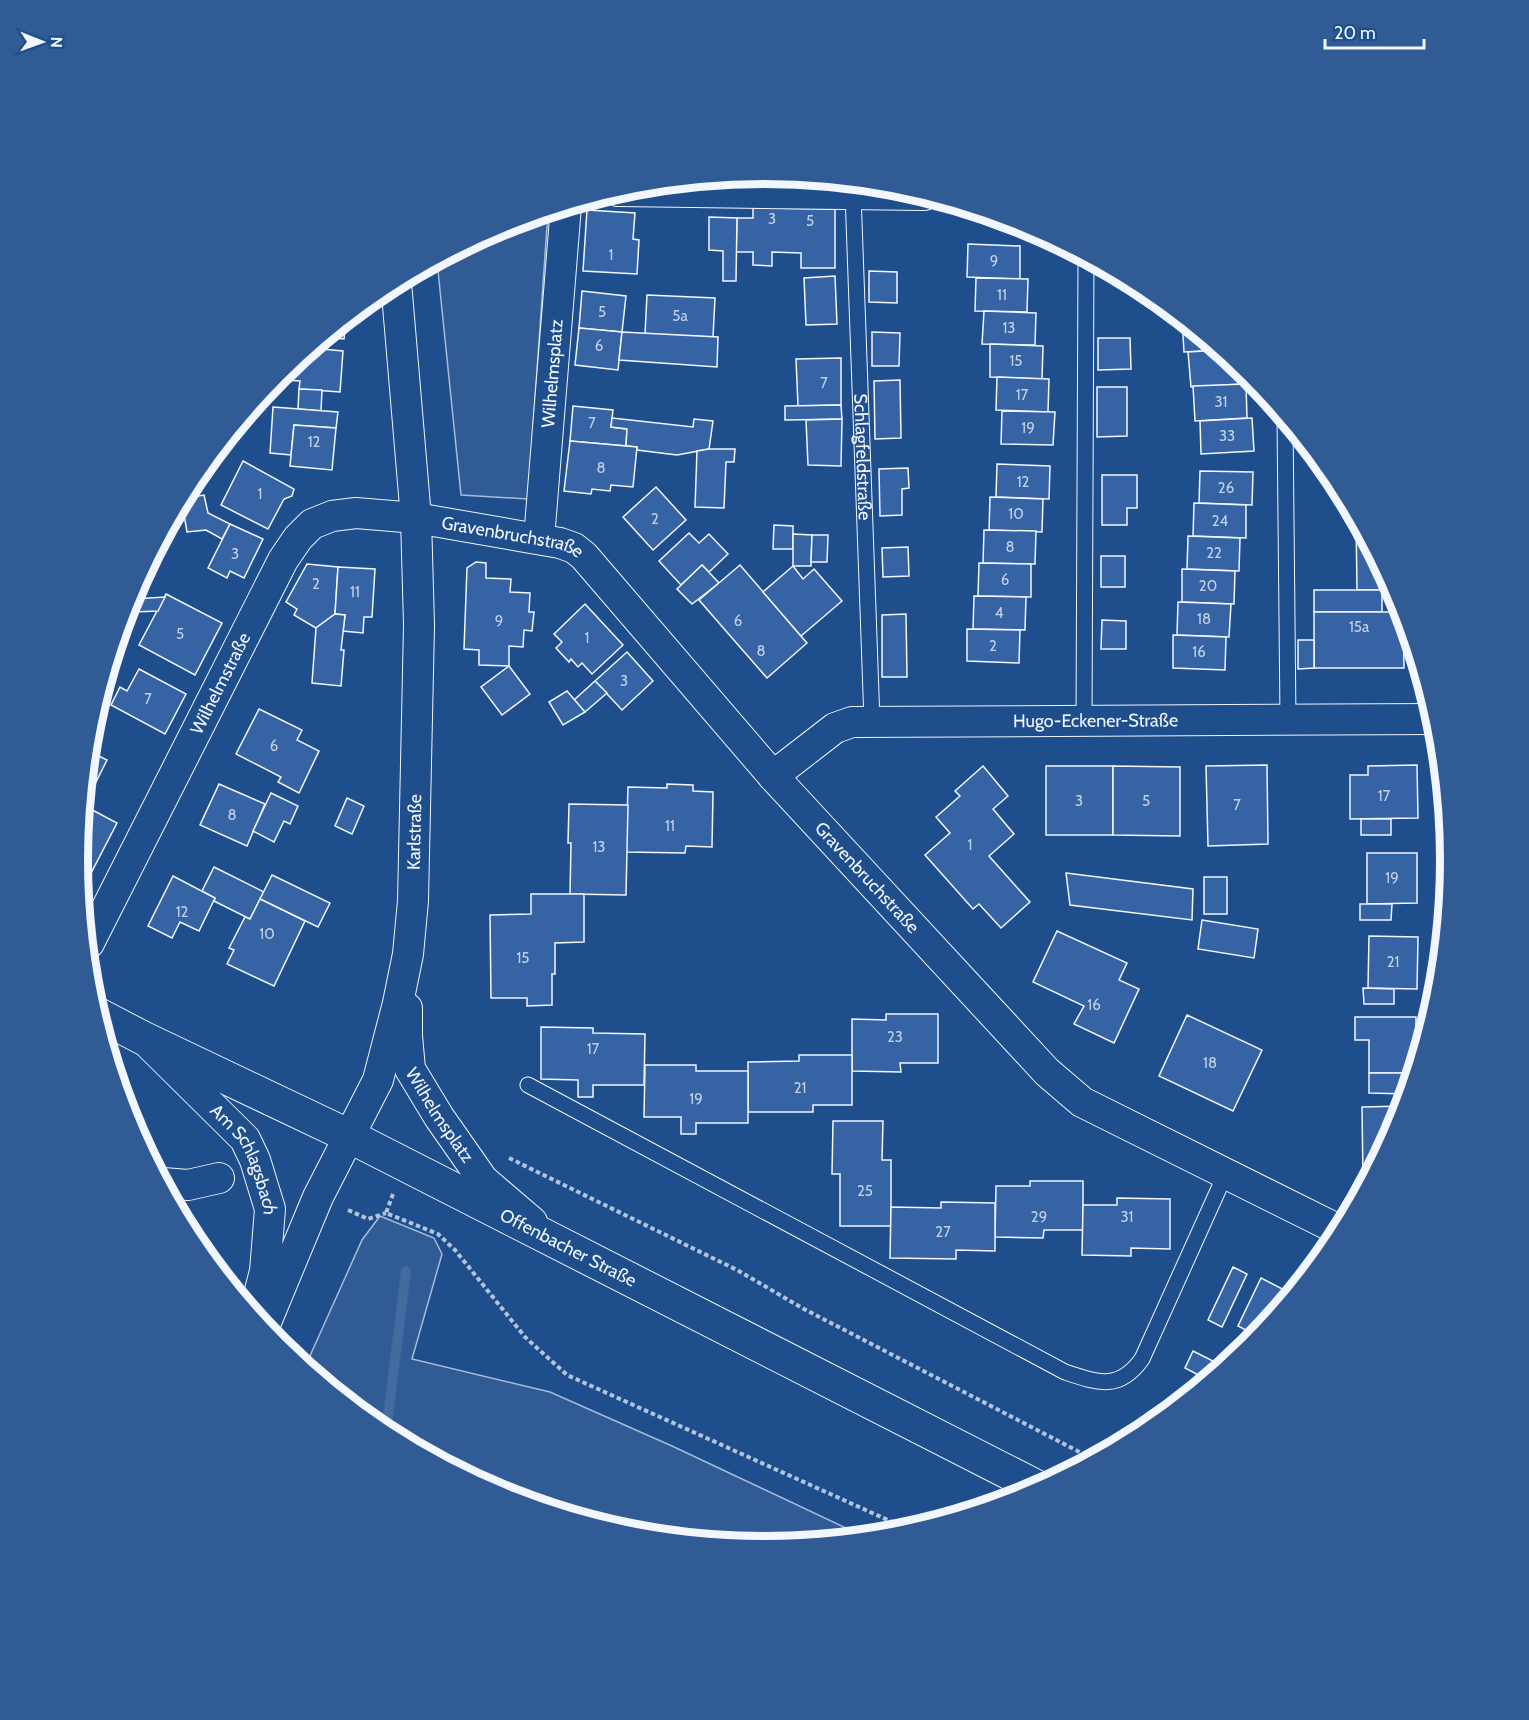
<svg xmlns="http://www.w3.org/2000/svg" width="1529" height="1720" font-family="Cabin,sans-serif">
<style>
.built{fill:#305b95;stroke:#a8bbd7;stroke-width:1.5}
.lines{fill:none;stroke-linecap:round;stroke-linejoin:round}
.stream{stroke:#446ba0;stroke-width:10}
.building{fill:#3563a3;stroke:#f2f6ff;stroke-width:1.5}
.lane-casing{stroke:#f2f6ff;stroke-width:17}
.street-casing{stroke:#f2f6ff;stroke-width:32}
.secondary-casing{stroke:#f2f6ff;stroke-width:35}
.path{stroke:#b3c4dc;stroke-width:4;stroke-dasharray:4.5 3;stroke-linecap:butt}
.lane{stroke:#1f4e8c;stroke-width:15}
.street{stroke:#1f4e8c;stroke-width:30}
.secondary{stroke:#1f4e8c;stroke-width:33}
.labels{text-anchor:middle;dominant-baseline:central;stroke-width:4.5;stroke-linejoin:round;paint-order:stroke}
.number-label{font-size:15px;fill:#c3d1e8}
.street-label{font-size:18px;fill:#f2f6ff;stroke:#1f4e8c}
.rim{fill:none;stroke:#f2f6ff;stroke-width:8}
</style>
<rect width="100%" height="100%" fill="#1f4e8c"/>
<g class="built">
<polygon points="548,212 528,499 461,495 437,261 502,226"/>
<polygon points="380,1216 434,1238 442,1254 412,1359 550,1392 672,1446 865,1537 764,1546 630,1533 501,1494 383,1431 305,1367 362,1240"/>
</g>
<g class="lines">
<polyline class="stream" points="386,1432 406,1271"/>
</g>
<g class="building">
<polygon points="753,208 835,209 835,268 801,268 801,253 772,252 772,266 753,265 753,252 736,252 737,218 753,218"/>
<polygon points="587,210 635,213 633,239 639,240 637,274 583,271"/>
<polygon points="709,217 737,218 736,281 723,281 723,251 709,250"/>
<polygon points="968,244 1020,246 1020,279 967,277"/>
<polygon points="869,271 897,272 897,303 869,302"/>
<polygon points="835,276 837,324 806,325 804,278"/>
<polygon points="976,278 1028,279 1027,312 975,311"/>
<polygon points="582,291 626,296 622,332 579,328"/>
<polygon points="647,295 715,298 713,337 645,334"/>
<polygon points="984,311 1036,313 1035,345 982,344"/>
<polygon points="1182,319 1221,350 1184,352"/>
<polygon points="346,320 344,339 324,337"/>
<polygon points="579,328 622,332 618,370 575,365"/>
<polygon points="622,332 718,337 717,367 619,360"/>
<polygon points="872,332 900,333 899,366 872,366"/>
<polygon points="1098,338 1130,338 1131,369 1098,370"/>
<polygon points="990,344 1043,346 1042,379 990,377"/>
<polygon points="311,348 343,351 340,392 299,389 300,381 286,380 287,368"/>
<polygon points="1221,350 1242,368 1243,384 1191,387 1188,352"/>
<polygon points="841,358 841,405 798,406 796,359"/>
<polygon points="997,377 1049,379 1048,412 996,410"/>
<polygon points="900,380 901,438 875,439 874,381"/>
<polygon points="1246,384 1247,418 1195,421 1193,386"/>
<polygon points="1097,387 1127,387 1127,436 1097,437"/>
<polygon points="299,389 322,390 321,411 298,409"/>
<polygon points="841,405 842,419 785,420 785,406"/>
<polygon points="573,406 613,410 611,427 627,429 626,446 570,441"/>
<polygon points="273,407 338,412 336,428 294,425 291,455 270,453"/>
<polygon points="1002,411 1055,412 1053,445 1001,444"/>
<polygon points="612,418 693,427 694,419 713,421 709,449 677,455 637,450 637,447 626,446 627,429 611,427"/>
<polygon points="1252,418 1254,451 1201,454 1200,421"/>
<polygon points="842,419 841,466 808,465 806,420"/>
<polygon points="294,425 336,428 332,470 290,466"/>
<polygon points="570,441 637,447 633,487 611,485 610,491 592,489 591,494 564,491"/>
<polygon points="709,449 735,449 734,462 726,462 724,508 695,507 697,451"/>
<polygon points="243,461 294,489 292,496 284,499 268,529 221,505"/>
<polygon points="997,464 1050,466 1049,499 996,497"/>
<polygon points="908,468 909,488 902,489 902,515 880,516 879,469"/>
<polygon points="1200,471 1253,472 1252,505 1199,503"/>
<polygon points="1102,475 1137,475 1137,508 1127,508 1127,525 1102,525"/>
<polygon points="656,487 686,520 653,550 623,517"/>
<polygon points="187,492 189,509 178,508"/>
<polygon points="204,495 208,513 230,524 222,539 206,530 187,532 183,509 189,509 187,498"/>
<polygon points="990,497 1043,499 1042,532 989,530"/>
<polygon points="1194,503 1246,505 1246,538 1193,536"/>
<polygon points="1356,517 1395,590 1357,590"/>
<polygon points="230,524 263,539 244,578 230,571 227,578 208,568"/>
<polygon points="774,525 793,526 793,549 773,549"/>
<polygon points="984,530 1036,531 1035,564 983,563"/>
<polygon points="689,533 699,543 709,534 728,554 709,572 702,565 681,585 659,561"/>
<polygon points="793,534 812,535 811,566 793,566"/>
<polygon points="812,535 828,535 827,562 811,562"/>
<polygon points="1188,536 1240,538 1239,571 1187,569"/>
<polygon points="908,547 909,576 883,577 882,548"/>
<rect x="1101" y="556" width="24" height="31"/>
<polygon points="476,562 486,563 486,578 511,579 510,592 530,593 529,612 534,612 532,631 524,630 523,647 509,646 509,666 479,665 479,650 464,649 467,568"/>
<polygon points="979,563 1031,564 1031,597 978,596"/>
<polygon points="307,564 338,567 335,614 316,628 294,615 297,609 286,602"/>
<polygon points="702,565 719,583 692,604 677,589"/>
<polygon points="740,565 807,643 767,678 699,600"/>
<polygon points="793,566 803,579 814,569 842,601 801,636 763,592"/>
<polygon points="338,567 375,569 372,617 364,617 363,633 343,631 345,615 335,614"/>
<polygon points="1182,569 1235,571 1234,604 1182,602"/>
<rect x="1314" y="590" width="68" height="22"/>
<polygon points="166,594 222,623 195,675 139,645"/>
<polygon points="974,596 1026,597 1025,630 973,629"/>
<polygon points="165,597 158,611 134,612 133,599"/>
<polygon points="1178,602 1231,604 1229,637 1177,635"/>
<polygon points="585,604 623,645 592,674 582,663 578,667 571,659 569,662 556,648 562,642 554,634"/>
<polygon points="1314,612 1403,612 1404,668 1314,668"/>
<polygon points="335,614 345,615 341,650 344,650 341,686 312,683 316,628"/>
<polygon points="906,614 907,677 882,677 882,615"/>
<polygon points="1102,620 1126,621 1126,649 1101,649"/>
<polygon points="967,629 1020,630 1019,663 967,661"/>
<polygon points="1173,635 1226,637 1225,670 1173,668"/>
<polygon points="1298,640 1314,640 1314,668 1298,669"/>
<polygon points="627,652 653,681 622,710 595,681"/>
<polygon points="509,666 530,694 502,715 481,687"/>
<polygon points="139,669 186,694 165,734 111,705 120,687 127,691"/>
<polygon points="595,681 607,693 585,712 574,700"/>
<polygon points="567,691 585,712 563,725 549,702"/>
<polygon points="259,709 302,730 297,740 319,751 299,793 278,782 281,777 236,754"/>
<polygon points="89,751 107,760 84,806 83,805"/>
<polygon points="1267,765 1268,844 1208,846 1206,766"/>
<polygon points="1417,765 1418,818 1350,819 1350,775 1368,775 1368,766"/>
<polygon points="983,766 1008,796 993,809 1014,834 989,856 1030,902 1001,928 979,904 973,909 925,855 950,833 936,817 960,796 955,791"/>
<rect x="1046" y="766" width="67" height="69"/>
<polygon points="1113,766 1180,767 1180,836 1113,835"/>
<polygon points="219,784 265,804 247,846 200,825"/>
<polygon points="667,784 693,785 693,791 713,792 712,847 686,846 685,853 626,852 628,787 667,788"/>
<polygon points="271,793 298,806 290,824 284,821 274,842 253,831"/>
<polygon points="347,798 364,806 352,834 335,826"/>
<polygon points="569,804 628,805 626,895 570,894 571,843 568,843"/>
<polygon points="83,805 117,823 89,877 79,872 78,860"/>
<rect x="1361" y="819" width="30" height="16"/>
<polygon points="1367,853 1417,853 1417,903 1367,904"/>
<polygon points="214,867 264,892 250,919 214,901 215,898 202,891"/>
<polygon points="1066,873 1193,889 1192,920 1070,905"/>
<polygon points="272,875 330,903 318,927 260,899"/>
<polygon points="173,876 215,898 199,931 180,922 172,938 148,926"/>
<rect x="1204" y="877" width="23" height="37"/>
<polygon points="531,894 584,894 584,942 555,943 555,974 552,974 552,1005 527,1006 527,998 491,998 490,915 531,914"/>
<polygon points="260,899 305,921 274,986 227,964 234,950 229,948 245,917 250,919"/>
<polygon points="1360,904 1392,904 1391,920 1360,920"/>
<polygon points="1202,920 1258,929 1254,958 1198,949"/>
<polygon points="1057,931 1127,963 1119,980 1139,989 1114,1043 1074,1024 1084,1006 1033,982"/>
<polygon points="1369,936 1418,937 1417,989 1368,988"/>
<polygon points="1363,988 1394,989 1394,1004 1364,1004"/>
<polygon points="886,1014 938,1014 938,1063 900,1063 901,1072 852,1071 852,1019 886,1020"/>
<polygon points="1187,1015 1262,1050 1233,1111 1159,1076"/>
<polygon points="1355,1017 1416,1017 1416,1066 1414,1073 1369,1073 1369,1040 1355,1040"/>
<polygon points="541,1027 593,1028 593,1033 645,1034 644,1085 593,1085 593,1097 578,1097 578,1080 541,1079"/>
<polygon points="799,1055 852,1055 852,1105 813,1105 813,1112 748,1112 748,1062 799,1061"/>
<polygon points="645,1065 696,1065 696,1071 748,1071 748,1123 696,1123 696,1134 681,1134 681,1117 644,1117"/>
<polygon points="1369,1073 1410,1073 1408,1094 1369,1093"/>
<polygon points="1404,1106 1399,1123 1369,1179 1363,1179 1362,1107"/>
<polygon points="833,1121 883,1121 882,1160 891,1160 891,1226 840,1226 840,1174 832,1174"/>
<polygon points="1030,1181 1083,1181 1083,1230 1044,1230 1043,1238 995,1237 996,1186 1030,1186"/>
<polygon points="1117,1198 1170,1199 1170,1249 1131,1248 1131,1256 1082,1255 1083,1205 1117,1205"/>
<polygon points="941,1202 995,1203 995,1251 956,1250 956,1259 890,1258 891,1207 941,1208"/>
<polygon points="1233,1267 1247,1274 1222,1327 1208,1320"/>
<polygon points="1261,1278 1292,1294 1257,1336 1238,1326"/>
<polygon points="1193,1351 1221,1365 1217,1372 1208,1380 1185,1368"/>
</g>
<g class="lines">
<g class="lane-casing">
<g id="lane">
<path id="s1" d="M853 193 872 721"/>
<polyline points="1285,418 1288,720"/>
<polyline points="1084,720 1086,257"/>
<path d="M528 1085 1065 1372C1098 1383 1119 1391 1142 1359L1225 1175"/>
</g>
</g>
<g class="street-casing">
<g id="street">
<polyline points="618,191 924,195"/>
<path id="s2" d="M539 539 566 206"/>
<path id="s3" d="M773 776 835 728 852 722 1436 719"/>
<path id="s4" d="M89 943 283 560 298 538 312 524 332 516 356 513 416 518 560 543 574 548 584 556 773 776 1047 1072 1082 1102 1341 1231"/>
<path id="s5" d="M407 1008V1036L410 1069 439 1117 483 1180 532 1222"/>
<path id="s6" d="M149 1044 245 1139 255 1160 270 1209 265 1271 255 1310"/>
<polyline points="163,1183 188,1185 219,1178"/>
<path id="s7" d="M264 1327 318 1197 378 1080 398 1003 408 954 413 901 419 625 416 518 396 282"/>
</g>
</g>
<g class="secondary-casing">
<g id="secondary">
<path id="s8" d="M97 1014 143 1038 349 1136 1039 1488"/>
</g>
</g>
<g class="path">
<polyline points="509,1158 737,1270 804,1309 1093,1459"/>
<polyline points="393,1194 386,1213 438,1234 455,1250 525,1337 567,1375 910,1530"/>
<polyline points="348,1210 368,1219 386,1213"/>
</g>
<use href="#lane" class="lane"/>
<use href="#street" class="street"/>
<use href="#secondary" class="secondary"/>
</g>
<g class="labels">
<g class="number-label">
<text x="772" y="219">3</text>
<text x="810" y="221">5</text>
<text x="611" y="255">1</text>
<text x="994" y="261">9</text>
<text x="1002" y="295">11</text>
<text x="602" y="312">5</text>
<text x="680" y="316">5a</text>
<text x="1009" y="328">13</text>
<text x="599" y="346">6</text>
<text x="1016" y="361">15</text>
<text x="824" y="383">7</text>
<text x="1022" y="395">17</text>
<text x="1221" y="402">31</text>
<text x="592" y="423">7</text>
<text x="1028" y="428">19</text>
<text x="1227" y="436">33</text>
<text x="314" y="442">12</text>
<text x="601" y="468">8</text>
<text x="1023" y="482">12</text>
<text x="1226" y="488">26</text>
<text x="260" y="494">1</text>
<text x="1016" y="514">10</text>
<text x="655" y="519">2</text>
<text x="1220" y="521">24</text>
<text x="1010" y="547">8</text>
<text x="1214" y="553">22</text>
<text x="235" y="554">3</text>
<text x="1005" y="580">6</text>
<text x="316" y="584">2</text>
<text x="1208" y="586">20</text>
<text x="355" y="592">11</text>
<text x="999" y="613">4</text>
<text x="1204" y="619">18</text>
<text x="499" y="621">9</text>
<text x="738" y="621">6</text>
<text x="1359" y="627">15a</text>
<text x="180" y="634">5</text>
<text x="587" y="638">1</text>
<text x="993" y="646">2</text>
<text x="761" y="651">8</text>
<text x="1199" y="652">16</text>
<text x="624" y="681">3</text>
<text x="148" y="699">7</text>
<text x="274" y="746">6</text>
<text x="1384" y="796">17</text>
<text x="1079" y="801">3</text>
<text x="1146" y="801">5</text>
<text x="1237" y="805">7</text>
<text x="232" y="815">8</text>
<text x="670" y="826">11</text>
<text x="970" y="845">1</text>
<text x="599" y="847">13</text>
<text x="1392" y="878">19</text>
<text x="182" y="912">12</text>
<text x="267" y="934">10</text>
<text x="523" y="958">15</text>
<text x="1393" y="962">21</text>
<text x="1094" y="1005">16</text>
<text x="895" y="1037">23</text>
<text x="593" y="1049">17</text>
<text x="1210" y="1063">18</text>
<text x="800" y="1088">21</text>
<text x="696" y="1099">19</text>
<text x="865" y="1191">25</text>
<text x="1039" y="1217">29</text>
<text x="1127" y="1217">31</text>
<text x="943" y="1232">27</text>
</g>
<g class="street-label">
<text stroke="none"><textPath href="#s2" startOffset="166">Wilhelmsplatz</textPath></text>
<text stroke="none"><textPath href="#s1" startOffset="264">Schlagfeldstraße</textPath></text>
<text stroke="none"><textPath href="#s4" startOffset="680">Gravenbruchstraße</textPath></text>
<text stroke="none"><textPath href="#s4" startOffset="291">Wilhelmstraße</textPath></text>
<text stroke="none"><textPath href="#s3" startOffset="340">Hugo-Eckener-Straße</textPath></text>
<text stroke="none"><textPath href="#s7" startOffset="524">Karlstraße</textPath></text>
<text stroke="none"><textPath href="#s4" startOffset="1184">Gravenbruchstraße</textPath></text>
<text stroke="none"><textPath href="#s5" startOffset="116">Wilhelmsplatz</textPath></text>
<text stroke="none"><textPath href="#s6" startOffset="153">Am Schlagsbach</textPath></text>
<text stroke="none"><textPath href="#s8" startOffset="526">Offenbacher Straße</textPath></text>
</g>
</g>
<path d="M0 0H1529V1720H0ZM88 860a676 676 0 1 1 1352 0a676 676 0 1 1-1352 0Z" fill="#305b95" fill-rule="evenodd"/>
<path class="rim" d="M88 860a676 676 0 1 1 1352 0a676 676 0 1 1-1352 0Z"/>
<g transform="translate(42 42) rotate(91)" stroke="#1f4e8c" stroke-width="4.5" paint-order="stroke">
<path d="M0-4.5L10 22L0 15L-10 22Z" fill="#f2f6ff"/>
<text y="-9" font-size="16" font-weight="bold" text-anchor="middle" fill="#f2f6ff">N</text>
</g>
<path d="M1325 39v9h99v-9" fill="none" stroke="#f2f6ff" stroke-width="3"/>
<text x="1334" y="39" font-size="18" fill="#f2f6ff" stroke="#1f4e8c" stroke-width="4.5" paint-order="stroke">20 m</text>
</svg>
